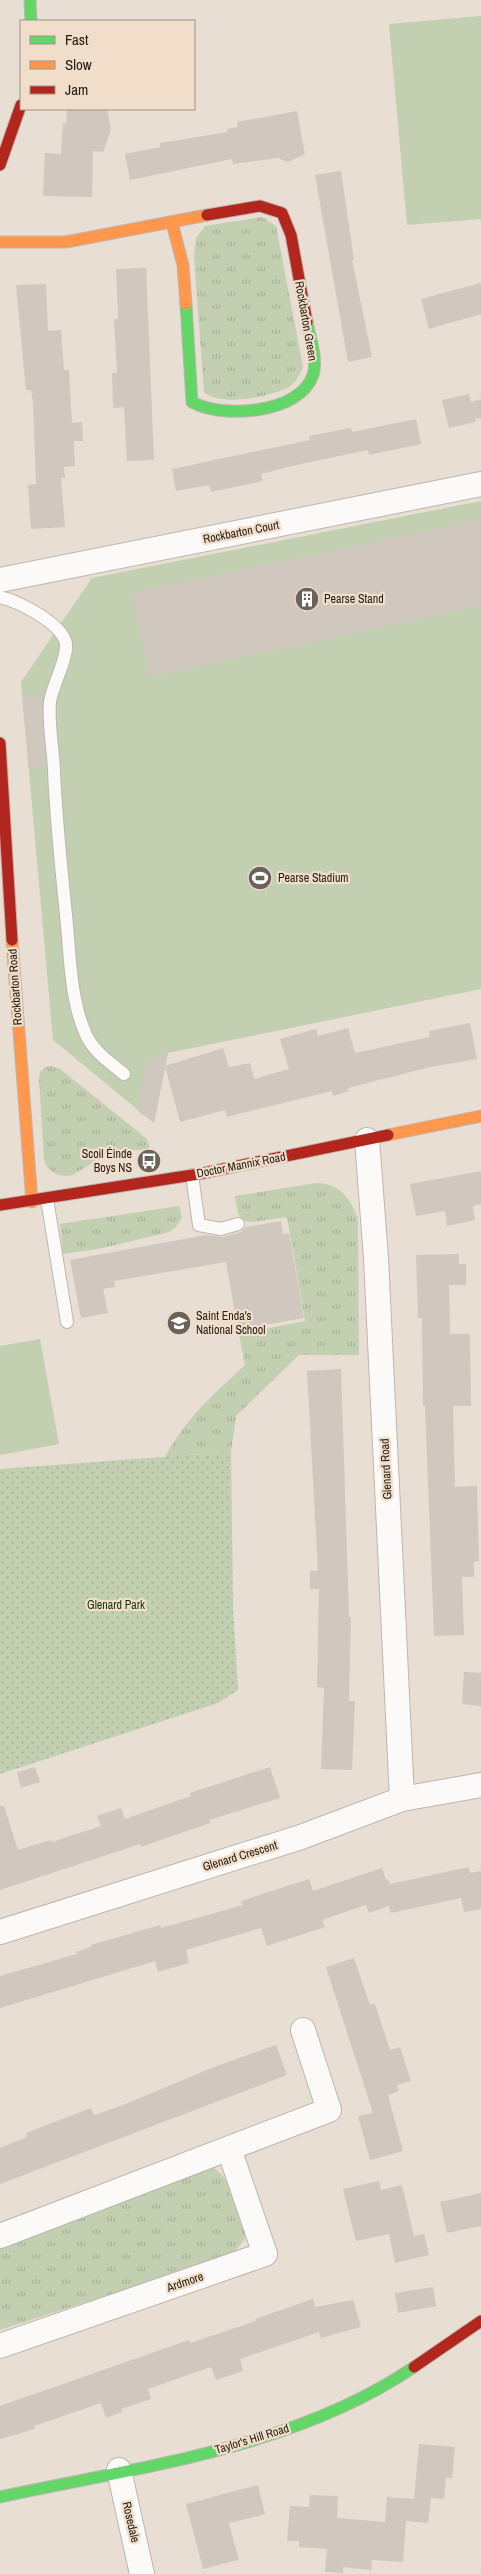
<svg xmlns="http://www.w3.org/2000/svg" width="481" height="2574" font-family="'Archivo Narrow',sans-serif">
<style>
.grass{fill:url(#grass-tufts)}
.park{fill:url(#park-dots)}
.garden{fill:#c2cfb1}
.building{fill:#d0c7be}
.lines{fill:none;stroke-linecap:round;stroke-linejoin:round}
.lane-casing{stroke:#beb6ae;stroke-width:14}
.street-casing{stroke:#beb6ae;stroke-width:26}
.fast-casing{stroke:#beb6ae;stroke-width:13}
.slow-casing{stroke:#beb6ae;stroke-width:13}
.jam-casing{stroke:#beb6ae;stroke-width:13}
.lane{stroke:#fcfaf8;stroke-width:12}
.street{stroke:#fcfaf8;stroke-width:24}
.fast{stroke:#63d668;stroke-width:11}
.slow{stroke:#ff974d;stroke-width:11}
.jam{stroke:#b3261e;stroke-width:11}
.labels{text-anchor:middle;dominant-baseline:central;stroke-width:4.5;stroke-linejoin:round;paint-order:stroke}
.street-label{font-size:12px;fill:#272019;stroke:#f1deca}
.poi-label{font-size:12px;fill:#272019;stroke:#f1deca;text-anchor:start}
.park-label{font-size:12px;fill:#163406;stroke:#f1deca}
</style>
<defs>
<pattern id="grass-tufts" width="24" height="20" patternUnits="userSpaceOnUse" patternTransform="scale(1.25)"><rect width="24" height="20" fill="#c2cfb1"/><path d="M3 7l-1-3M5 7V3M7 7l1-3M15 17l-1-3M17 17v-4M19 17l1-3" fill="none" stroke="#a7b198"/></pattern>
<pattern id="park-dots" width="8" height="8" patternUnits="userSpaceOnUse" patternTransform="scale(1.25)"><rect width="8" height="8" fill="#c2cfb1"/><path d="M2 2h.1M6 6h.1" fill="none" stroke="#a7b198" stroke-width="1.8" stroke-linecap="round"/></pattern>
</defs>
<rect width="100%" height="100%" fill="#e8ded3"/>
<g class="grass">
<path d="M262 217 276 226 303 367C300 374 295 385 287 388 268 397 220 407 204 392L194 258 196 238 205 226Z"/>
<path d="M51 1066 60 1069 146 1138 150 1147C142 1153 125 1148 115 1151 98 1156 85 1170 69 1176 58 1176 47 1172 44 1160L39 1078 40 1072 45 1067Z"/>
<path d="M316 1183C339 1183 351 1198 358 1219L359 1355H299L236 1416 231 1452 165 1457C187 1417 213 1395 245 1365L239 1334 305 1321 287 1217 253 1222 243 1221 238 1213 235 1196Z"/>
<polygon points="179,1206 182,1218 175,1228 169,1232 103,1248 63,1254 60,1224"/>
<path d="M209 2165C232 2177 245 2214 245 2239L235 2251 225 2257 0 2330V2246Z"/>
</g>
<polygon class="park" points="231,1452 233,1607 238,1690 218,1703 0,1774 0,1469"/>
<g class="garden">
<polygon points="481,16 481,219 407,225 389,24"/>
<polygon points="481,501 481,989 168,1053 154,1123 53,1040 21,682 92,578"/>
<polygon points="40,1339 59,1444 0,1455 0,1346"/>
</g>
<g class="building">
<polygon points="67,109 107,109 111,130 103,152 93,151 92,197 43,196 45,153 61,154 63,123 66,124"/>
<polygon points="297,111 305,154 288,162 278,158 233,164 232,159 130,180 125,154 160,147 160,143 228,132 227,129 238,127 237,122"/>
<polygon points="341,171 354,260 352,260 372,357 348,362 315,175"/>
<polygon points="146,268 154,460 127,461 124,407 113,408 112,373 117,373 114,319 118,319 116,269"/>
<polygon points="481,283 481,314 429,329 421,299"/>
<polygon points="46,284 48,331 61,330 64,370 69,370 72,423 82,422 83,441 74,441 75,466 64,467 65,478 61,478 65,527 31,529 28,485 36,484 33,403 31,390 26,390 16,285"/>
<polygon points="469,394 471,402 481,399 481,418 475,419 475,422 449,428 442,400"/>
<polygon points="416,419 421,444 369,455 368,450 301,464 261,474 263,481 211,492 209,485 176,491 172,469 310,440 309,436 351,428 352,432"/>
<polygon points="481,520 481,606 150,677 132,592"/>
<polygon points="42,695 46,766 29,768 22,697"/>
<polygon points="470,1023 477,1059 430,1067 348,1088 349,1091 333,1096 332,1091 227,1117 225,1110 180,1122 165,1066 154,1123 138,1111 148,1059 168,1053 165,1066 223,1048 229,1067 250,1063 254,1079 289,1069 280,1039 316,1029 318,1036 348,1028 355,1053 430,1037 429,1031"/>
<polygon points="481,1171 481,1204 473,1206 475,1220 447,1226 445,1211 416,1216 410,1184"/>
<polygon points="281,1221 283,1234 289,1233 304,1318 238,1330 226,1262 114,1281 115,1287 103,1289 108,1313 81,1318 70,1260 206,1235 223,1237 241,1232 246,1227"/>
<polygon points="459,1254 459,1264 466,1264 466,1285 449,1285 450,1334 470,1334 471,1406 453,1406 455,1487 477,1486 479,1561 474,1562 474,1577 462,1577 464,1635 434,1636 425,1406 423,1406 422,1318 418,1318 416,1255"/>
<polygon points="341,1369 349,1617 351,1617 349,1701 355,1701 352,1770 321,1769 324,1688 317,1687 319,1589 310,1589 310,1571 318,1571 307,1371"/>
<polygon points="464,1672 481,1673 481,1706 462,1704"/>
<polygon points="35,1767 40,1782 21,1788 17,1772"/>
<polygon points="270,1767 280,1798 209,1820 210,1823 141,1847 140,1844 0,1890 0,1806 4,1806 18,1850 51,1840 52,1842 101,1826 97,1816 121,1808 125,1819 191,1796 190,1793"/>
<polygon points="469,1867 470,1873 481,1871 481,1909 464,1912 461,1898 391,1913 389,1906 369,1913 366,1905 322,1920 325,1927 267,1946 261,1928 186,1950 189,1963 158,1972 155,1961 0,2008 0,1976 77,1954 76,1952 91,1947 91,1945 160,1925 161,1928 243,1905 241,1901 309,1879 313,1891 382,1868 386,1880 388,1879 390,1884"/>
<polygon points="354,1958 370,2005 375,2004 390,2050 400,2047 411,2081 397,2085 399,2091 388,2095 403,2151 370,2160 358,2116 373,2113 326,1967"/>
<polygon points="276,2045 287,2075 0,2184 0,2148 27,2137 26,2133 91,2108 94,2115 123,2105 214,2067"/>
<polygon points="379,2181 381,2190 402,2185 414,2236 424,2234 429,2255 395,2263 389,2234 356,2241 343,2189"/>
<polygon points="481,2193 481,2226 447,2233 440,2202"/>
<polygon points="433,2287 436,2306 398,2313 395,2293"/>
<polygon points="313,2299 315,2307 353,2300 361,2327 321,2338 319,2332 240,2359 243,2371 216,2380 211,2367 148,2389 151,2399 121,2409 122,2412 106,2418 101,2403 34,2426 35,2429 0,2439 0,2406 189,2340 190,2343 256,2321 255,2319"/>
<polygon points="419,2444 455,2447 452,2478 446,2478 444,2499 431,2498 428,2523 406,2521 403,2562 372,2560 371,2570 343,2567 343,2573 325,2572 327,2549 299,2547 299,2541 287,2541 290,2506 309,2507 310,2495 338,2496 337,2518 385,2522 387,2497 414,2499"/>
<polygon points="258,2485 265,2514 229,2523 239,2560 203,2569 186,2504"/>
</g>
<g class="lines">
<g class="lane-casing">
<g id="lane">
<path d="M0 597C18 601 57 621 65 640 71 653 52 685 50 702 48 723 53 748 54 770 56 822 62 874 67 925 70 959 71 998 84 1030 91 1050 108 1061 124 1074"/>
<polyline points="192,1175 199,1225 221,1229 238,1224"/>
<polyline points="47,1199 67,1322"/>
</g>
</g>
<g class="street-casing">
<g id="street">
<polyline points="0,580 481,484"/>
<polyline points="367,1140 376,1258 402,1799"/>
<polyline points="0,1932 301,1837 402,1799 481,1785"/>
<polyline points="0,2236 329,2110 303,2030"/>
<polyline points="0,2346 265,2254 229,2149"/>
<polyline points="119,2470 142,2574"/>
</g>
</g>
<g class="fast-casing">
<g id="fast">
<polyline points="30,0 31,21"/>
<path d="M186 304 192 402C222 419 300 414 313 375 318 360 310 338 307 322"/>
<path d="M0 2497C139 2467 295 2448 414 2367"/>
</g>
</g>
<g class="slow-casing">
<g id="slow">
<polyline points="172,223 183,265 186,304"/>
<polyline points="0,242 66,242 207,215"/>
<polyline points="12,940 32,1202"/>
<polyline points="388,1135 481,1116"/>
</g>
</g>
<g class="jam-casing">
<g id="jam">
<polyline points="0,165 21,105"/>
<polyline points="207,215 260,206 282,213 291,235 307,322"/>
<polyline points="0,743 12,940"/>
<polyline points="0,1205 199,1174 388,1135"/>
<polyline points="414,2367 481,2321"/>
</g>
</g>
<use href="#lane" class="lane"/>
<use href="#street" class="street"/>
<use href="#fast" class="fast"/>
<use href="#slow" class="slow"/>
<use href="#jam" class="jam"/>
</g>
<defs>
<g id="building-disc" transform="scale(1.25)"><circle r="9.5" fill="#6b625a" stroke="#f1deca"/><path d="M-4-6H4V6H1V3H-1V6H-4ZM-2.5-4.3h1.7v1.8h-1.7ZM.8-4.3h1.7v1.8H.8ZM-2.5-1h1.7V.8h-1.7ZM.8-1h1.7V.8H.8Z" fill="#fff"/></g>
<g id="stadium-disc" transform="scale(1.25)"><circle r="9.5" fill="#6b625a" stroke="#f1deca"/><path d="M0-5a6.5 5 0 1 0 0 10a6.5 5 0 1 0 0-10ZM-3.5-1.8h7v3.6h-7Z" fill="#fff"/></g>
<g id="bus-disc" transform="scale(1.25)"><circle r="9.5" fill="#6b625a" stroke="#f1deca"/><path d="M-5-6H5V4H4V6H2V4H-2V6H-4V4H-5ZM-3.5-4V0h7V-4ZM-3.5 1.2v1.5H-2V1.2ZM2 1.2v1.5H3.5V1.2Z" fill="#fff"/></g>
<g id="school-disc" transform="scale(1.25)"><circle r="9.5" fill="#6b625a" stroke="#f1deca"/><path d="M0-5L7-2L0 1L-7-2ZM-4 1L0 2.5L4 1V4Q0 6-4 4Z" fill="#fff"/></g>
</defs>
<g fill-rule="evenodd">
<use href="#building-disc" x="307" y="599"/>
<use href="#stadium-disc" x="260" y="878"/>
<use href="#bus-disc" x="149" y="1161"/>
<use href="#school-disc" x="179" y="1323"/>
</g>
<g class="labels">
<g class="street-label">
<text transform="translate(306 321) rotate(80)">Rockbarton Green</text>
<text transform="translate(241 532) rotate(-11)">Rockbarton Court</text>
<text transform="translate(15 987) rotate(-94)">Rockbarton Road</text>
<text transform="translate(241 1165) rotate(-11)">Doctor Mannix Road</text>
<text transform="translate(386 1469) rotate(-93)">Glenard Road</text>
<text transform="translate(240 1856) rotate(-17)">Glenard Crescent</text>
<text transform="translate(185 2282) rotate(-19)">Ardmore</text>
<text transform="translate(252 2439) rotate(-17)">Taylor's Hill Road</text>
<text transform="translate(131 2522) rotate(77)">Rosedale</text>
</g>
<g class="poi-label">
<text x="324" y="599">Pearse Stand</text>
<text x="278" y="878">Pearse Stadium</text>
<text x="132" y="1154" text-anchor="end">Scoil Éinde<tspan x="132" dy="14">Boys NS</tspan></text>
<text x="196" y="1316">Saint Enda's<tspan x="196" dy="14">National School</tspan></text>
</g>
<g class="park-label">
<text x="116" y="1605">Glenard Park</text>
</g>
</g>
<rect x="20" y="20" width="175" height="90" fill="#f1deca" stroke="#a09283"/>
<rect x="30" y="36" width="25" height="8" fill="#63d668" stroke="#a09283"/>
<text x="65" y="45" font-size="15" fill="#272019">Fast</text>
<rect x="30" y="61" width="25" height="8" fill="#ff974d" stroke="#a09283"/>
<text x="65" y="70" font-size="15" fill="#272019">Slow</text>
<rect x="30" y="86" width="25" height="8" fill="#b3261e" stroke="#a09283"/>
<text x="65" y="95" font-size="15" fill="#272019">Jam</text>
</svg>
